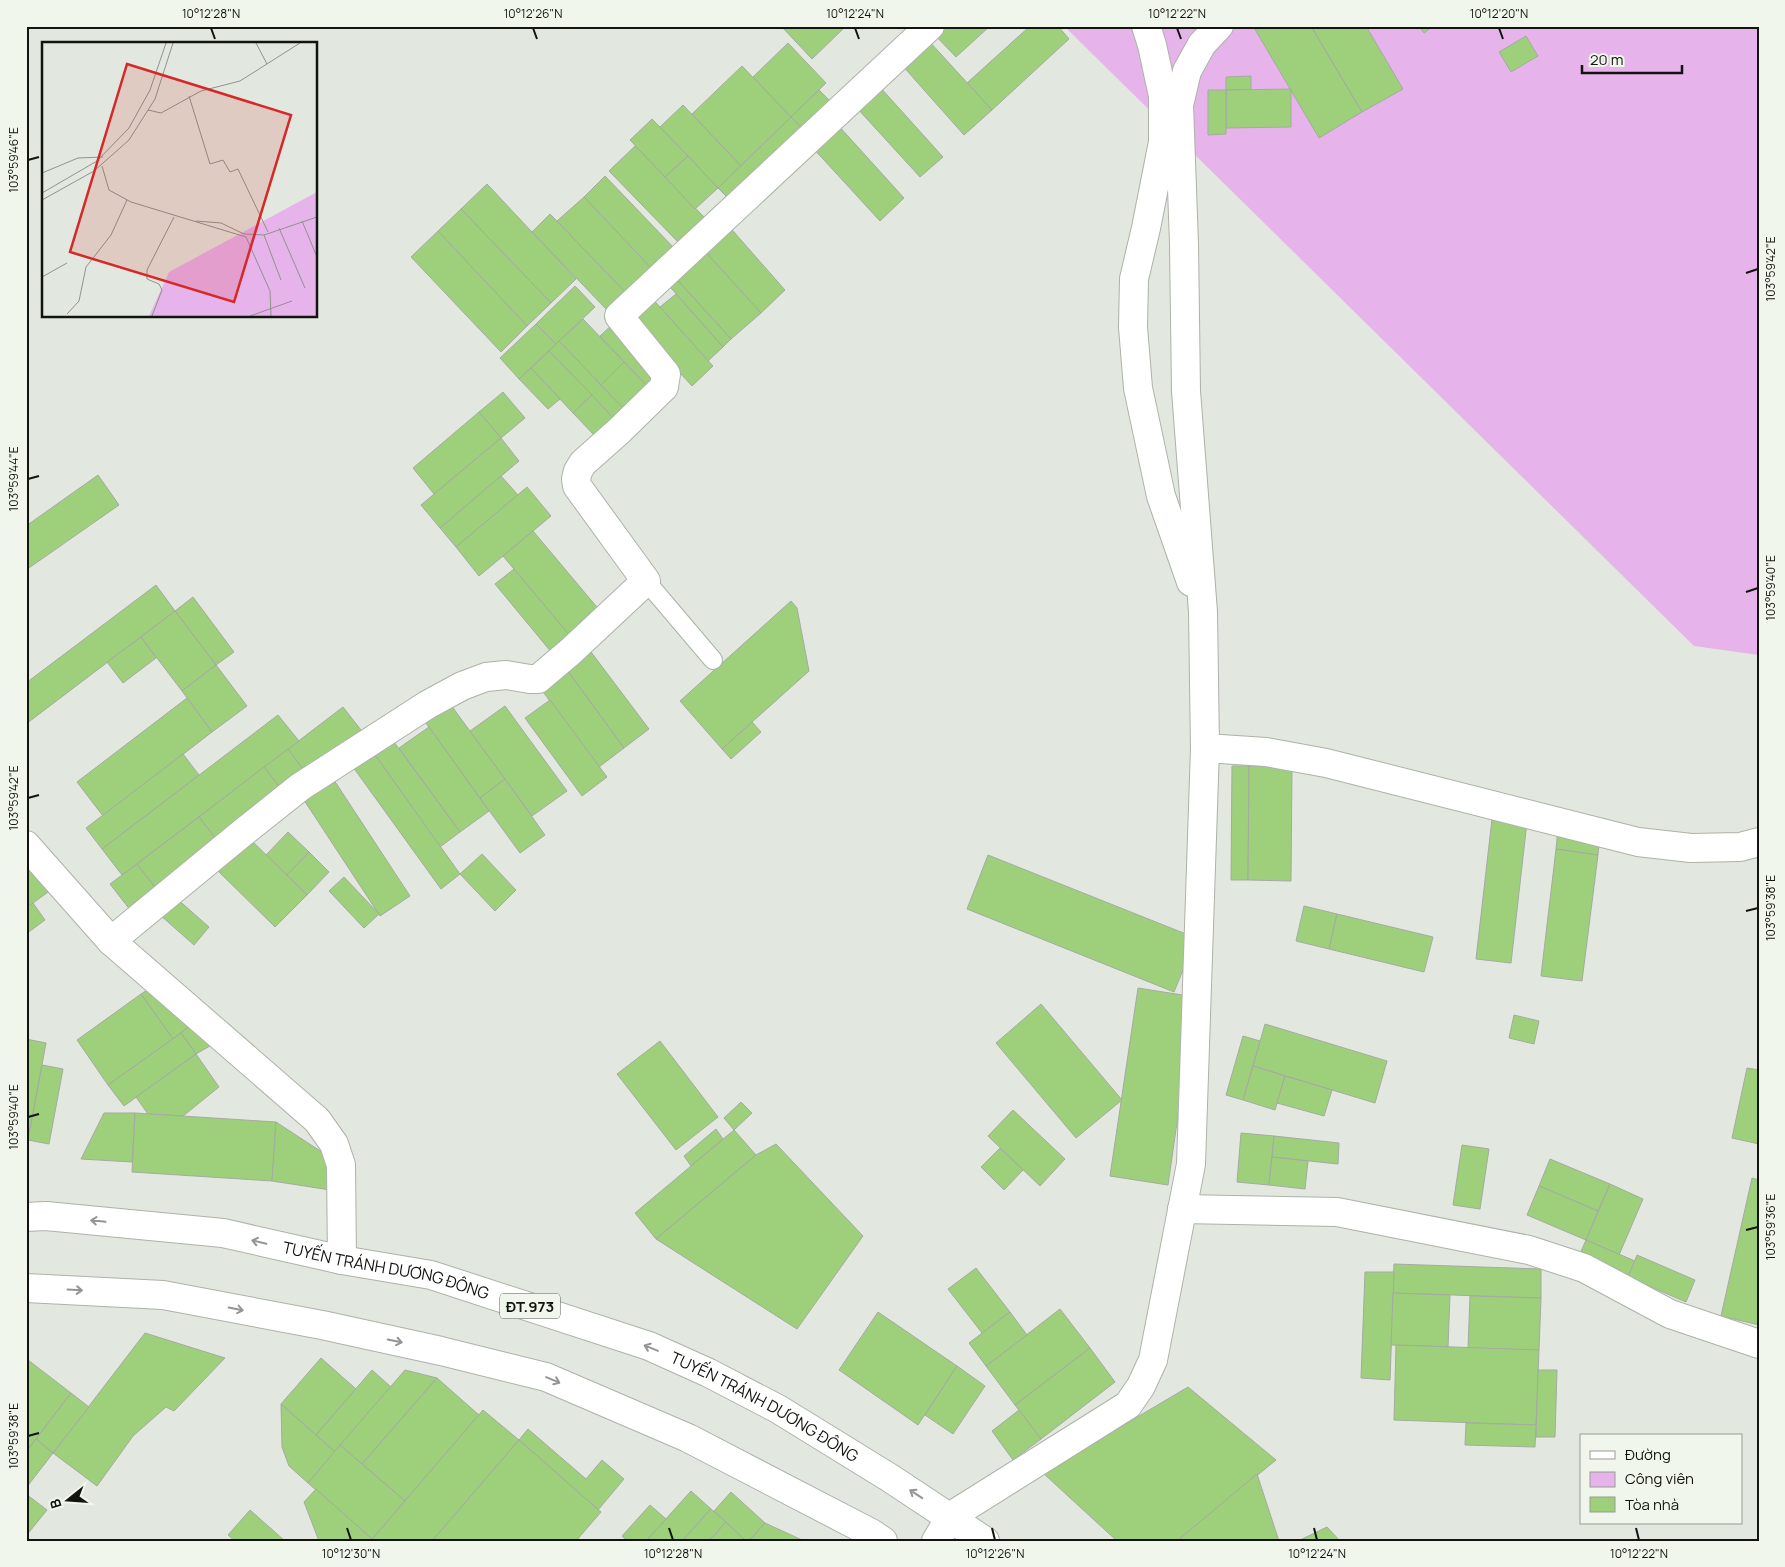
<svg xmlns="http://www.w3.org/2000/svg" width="1785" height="1567" font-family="Manrope,sans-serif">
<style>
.green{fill:#e7b3eb}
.building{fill:#9ed07c;stroke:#a5aaa1}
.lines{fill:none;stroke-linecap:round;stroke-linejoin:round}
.lane-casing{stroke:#adb2a9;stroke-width:20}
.street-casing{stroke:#adb2a9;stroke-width:30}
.primary-casing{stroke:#adb2a9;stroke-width:30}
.lane{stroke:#fff;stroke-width:18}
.street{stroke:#fff;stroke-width:28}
.primary{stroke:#fff;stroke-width:28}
.oneway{stroke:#949593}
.ticks{fill:none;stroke:#121410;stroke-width:2}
.labels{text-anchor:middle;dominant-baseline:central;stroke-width:4;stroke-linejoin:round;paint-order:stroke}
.shield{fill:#f0f6ec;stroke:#555852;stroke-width:1}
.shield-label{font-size:15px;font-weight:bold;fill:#121410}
.street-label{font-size:16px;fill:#121410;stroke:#f0f6ec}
.inset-road{fill:none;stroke:#8f938c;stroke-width:1}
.view{fill:#d62828;fill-opacity:0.15;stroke:#d62828;stroke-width:2.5}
.inset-edge{fill:none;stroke:#121410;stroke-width:2.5}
.neatline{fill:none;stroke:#121410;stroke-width:2}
.ticks-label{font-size:12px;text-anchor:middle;fill:#121410}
</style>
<rect width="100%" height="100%" fill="#e2e8df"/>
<polygon class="green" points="1064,26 1759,26 1759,655 1694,646"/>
<g class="building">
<polygon points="781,26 846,26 812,59"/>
<polygon points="941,26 990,26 956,57 933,33"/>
<polygon points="1030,26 1058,26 1069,39 992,110 967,83"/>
<polygon points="1253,26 1311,26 1362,112 1319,138"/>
<polygon points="1311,26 1366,26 1403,89 1362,112"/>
<polygon points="1419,26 1433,26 1424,33"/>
<polygon points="1526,36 1538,56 1511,72 1499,52"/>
<polygon points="928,40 992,110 964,135 901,64"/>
<polygon points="788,43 826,83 791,117 753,77"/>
<polygon points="742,66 791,117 741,166 692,114"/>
<polygon points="1251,76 1251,90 1226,90 1226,77"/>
<polygon points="879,86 943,157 920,177 856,107"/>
<polygon points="1291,89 1291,127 1226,128 1226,90"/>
<polygon points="819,90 835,106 807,134 791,117"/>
<polygon points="1208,90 1226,90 1226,134 1208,135"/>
<polygon points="683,105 741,166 718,188 660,127"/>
<polygon points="791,117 807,134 734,204 718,188"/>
<polygon points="652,119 688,156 665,177 630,140"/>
<polygon points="837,124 904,198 880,221 812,147"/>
<polygon points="635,146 704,217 678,242 609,171"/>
<polygon points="688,156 718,188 695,209 665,177"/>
<polygon points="605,176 674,248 652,269 584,197"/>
<polygon points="487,184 576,279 551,303 461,209"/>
<polygon points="584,197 652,269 626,293 557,221"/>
<polygon points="461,209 551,303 527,326 438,231"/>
<polygon points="550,214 626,293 608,311 532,232"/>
<polygon points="726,223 785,290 761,313 700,246"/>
<polygon points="438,231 527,326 501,352 411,257"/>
<polygon points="700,246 761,313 731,339 671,273"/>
<polygon points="671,273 731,339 723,347 664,280"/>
<polygon points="575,286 595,307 556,344 536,324"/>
<polygon points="676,294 723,347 708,361 660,307"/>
<polygon points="650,296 713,366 692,386 628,316"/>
<polygon points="583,319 624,362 601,385 559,341"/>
<polygon points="614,323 662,373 648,387 600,336"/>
<polygon points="536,324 556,344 519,379 500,358"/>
<polygon points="559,341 624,409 614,419 549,351"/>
<polygon points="549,351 592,395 573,413 531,368"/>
<polygon points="624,362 648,387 624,409 601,385"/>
<polygon points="531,368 560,399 548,409 519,379"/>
<polygon points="503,392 525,418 501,438 479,412"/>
<polygon points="592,395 614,419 595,436 573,413"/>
<polygon points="479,412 501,438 434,494 413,468"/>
<polygon points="501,438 519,461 440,528 421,505"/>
<polygon points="98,475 119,505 26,570 26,526"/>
<polygon points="501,476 518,495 456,547 440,528"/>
<polygon points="527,487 551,516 479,576 456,547"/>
<polygon points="533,531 601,612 571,637 503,556"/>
<polygon points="514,569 571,637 552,653 495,584"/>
<polygon points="156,585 175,611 26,724 26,683"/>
<polygon points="193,597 234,652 216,665 175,611"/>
<polygon points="791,601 797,608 809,671 722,749 680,701"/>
<polygon points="175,611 216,665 182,691 141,637"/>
<polygon points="141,637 156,658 123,683 107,662"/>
<polygon points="588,648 649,729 624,748 564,666"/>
<polygon points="216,665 247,706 212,732 182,691"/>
<polygon points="564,666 624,748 599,767 538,685"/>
<polygon points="187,698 212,732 103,816 77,782"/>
<polygon points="550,700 607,777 582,796 525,718"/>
<polygon points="448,701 505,779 480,798 423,719"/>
<polygon points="505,706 567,791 532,816 470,731"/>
<polygon points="343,707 361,730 305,772 288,749"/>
<polygon points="278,715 299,741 122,875 102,849"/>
<polygon points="752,722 761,732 731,759 722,749"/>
<polygon points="429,727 489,811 460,832 399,748"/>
<polygon points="391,738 460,832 440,847 373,752"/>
<polygon points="288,749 305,772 282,790 264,767"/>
<polygon points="373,752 460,874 441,889 353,767"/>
<polygon points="183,754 199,775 102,849 86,828"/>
<polygon points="1232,766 1249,766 1248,880 1231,880"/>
<polygon points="1249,766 1292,767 1291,881 1248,880"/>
<polygon points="264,767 285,794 220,844 199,817"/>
<polygon points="330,774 410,896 380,916 300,794"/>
<polygon points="505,779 545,835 520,853 480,798"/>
<polygon points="199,817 220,844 158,891 137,864"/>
<polygon points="1492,819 1527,822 1511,963 1476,959"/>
<polygon points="1558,829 1600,834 1598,855 1556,849"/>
<polygon points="288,832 309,852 287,875 266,855"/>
<polygon points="247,836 307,895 275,927 215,868"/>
<polygon points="1556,849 1598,855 1582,981 1541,976"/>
<polygon points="309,852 329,872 307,895 287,875"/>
<polygon points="482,854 516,890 495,911 460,874"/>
<polygon points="988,855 1196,938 1174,992 967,909"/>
<polygon points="37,862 55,887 26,908 26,870"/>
<polygon points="137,864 158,891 131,911 110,884"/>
<polygon points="344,877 379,914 364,928 329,891"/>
<polygon points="175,897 209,927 194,945 160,915"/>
<polygon points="33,903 45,920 26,934 26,908"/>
<polygon points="1304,906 1337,914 1329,949 1296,941"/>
<polygon points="1337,914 1433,937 1424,972 1329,949"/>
<polygon points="157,984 198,1019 173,1039 141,994"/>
<polygon points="1138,988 1195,997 1168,1185 1110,1176"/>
<polygon points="141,994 173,1039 108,1085 77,1040"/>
<polygon points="1041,1004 1122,1100 1076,1138 996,1043"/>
<polygon points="1514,1015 1539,1021 1534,1044 1509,1038"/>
<polygon points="198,1019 220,1040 196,1054 181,1033"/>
<polygon points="1265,1024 1387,1061 1375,1103 1253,1066"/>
<polygon points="181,1033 196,1054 124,1106 108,1085"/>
<polygon points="1243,1036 1260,1041 1243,1100 1226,1095"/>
<polygon points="26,1039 46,1043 28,1140 26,1140"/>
<polygon points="660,1041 718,1117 676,1150 617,1074"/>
<polygon points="196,1054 219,1087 183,1116 148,1114 136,1097"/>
<polygon points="42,1065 63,1069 49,1144 28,1140"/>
<polygon points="1253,1066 1285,1076 1275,1110 1243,1100"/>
<polygon points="1747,1068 1759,1070 1759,1144 1732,1138"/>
<polygon points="1285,1076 1332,1090 1324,1116 1277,1103"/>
<polygon points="741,1102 752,1113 734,1130 724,1118"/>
<polygon points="1013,1110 1065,1159 1040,1186 988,1136"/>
<polygon points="104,1113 135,1113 132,1162 81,1159"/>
<polygon points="135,1113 276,1122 272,1181 132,1172"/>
<polygon points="276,1122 334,1160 337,1191 272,1181"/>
<polygon points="716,1129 723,1139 691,1166 684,1156"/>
<polygon points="734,1130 756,1155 656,1239 635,1213"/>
<polygon points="1241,1133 1274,1136 1269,1185 1237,1182"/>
<polygon points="1274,1136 1339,1143 1338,1164 1272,1157"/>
<polygon points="776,1144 863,1236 797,1329 656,1239 756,1155"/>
<polygon points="1462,1145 1489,1149 1480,1209 1453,1205"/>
<polygon points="1000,1148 1023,1170 1004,1190 981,1167"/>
<polygon points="1272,1157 1308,1161 1305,1189 1269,1185"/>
<polygon points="1550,1159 1610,1184 1598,1211 1539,1186"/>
<polygon points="1752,1178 1759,1180 1759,1325 1721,1316"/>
<polygon points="1610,1184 1643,1199 1619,1255 1586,1240"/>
<polygon points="1539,1186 1598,1211 1586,1240 1527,1215"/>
<polygon points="1586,1240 1635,1261 1628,1277 1579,1256"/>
<polygon points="1637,1255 1695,1280 1686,1302 1628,1277"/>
<polygon points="1394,1264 1541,1269 1541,1298 1393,1293"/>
<polygon points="976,1268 1010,1312 982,1333 948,1289"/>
<polygon points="1365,1272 1394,1272 1390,1380 1361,1378"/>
<polygon points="1393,1293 1450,1295 1448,1347 1391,1345"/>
<polygon points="1470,1296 1541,1298 1539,1350 1468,1348"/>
<polygon points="1060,1309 1090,1348 1015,1405 986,1366"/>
<polygon points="878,1312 957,1366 918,1425 839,1370"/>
<polygon points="1010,1312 1027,1335 986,1366 969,1343"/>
<polygon points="145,1333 225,1358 174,1411 166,1407 133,1436 97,1486 53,1453"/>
<polygon points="1396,1345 1539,1350 1536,1425 1394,1420"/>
<polygon points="1090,1348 1115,1382 1041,1439 1015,1405"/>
<polygon points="321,1358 356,1389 316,1435 281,1404"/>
<polygon points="28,1360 71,1393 26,1452 26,1362"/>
<polygon points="957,1366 985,1386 953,1434 925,1415"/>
<polygon points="372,1370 391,1387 335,1452 316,1435"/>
<polygon points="405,1370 437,1378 362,1464 340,1445"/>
<polygon points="1538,1370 1557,1370 1555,1437 1536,1437"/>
<polygon points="437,1378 479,1415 405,1501 362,1464"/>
<polygon points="1188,1387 1276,1460 1177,1541 1117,1541 1043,1473"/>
<polygon points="71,1393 89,1407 53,1453 36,1439"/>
<polygon points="281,1404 335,1452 308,1483 289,1466 282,1447"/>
<polygon points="483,1410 519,1440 432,1541 375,1541 372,1539"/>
<polygon points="1019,1410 1041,1439 1013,1460 992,1431"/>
<polygon points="1466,1423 1536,1425 1535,1447 1465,1445"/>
<polygon points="528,1429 586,1479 602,1460 624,1479 598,1510 519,1440"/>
<polygon points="36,1439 53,1453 26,1488 26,1452"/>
<polygon points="519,1440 601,1512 576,1541 432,1541"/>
<polygon points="340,1445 405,1501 372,1539 308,1483"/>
<polygon points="1257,1474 1279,1541 1177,1541"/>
<polygon points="316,1489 372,1539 371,1541 319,1541 304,1502"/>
<polygon points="691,1491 711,1509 682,1541 646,1541"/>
<polygon points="731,1492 765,1523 749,1541 746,1541 714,1511"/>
<polygon points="26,1494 47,1510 26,1536"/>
<polygon points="650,1505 666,1519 646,1541 627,1541 622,1536"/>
<polygon points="711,1509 726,1522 709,1541 682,1541"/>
<polygon points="250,1510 285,1541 235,1541 228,1535"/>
<polygon points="726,1522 746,1541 709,1541"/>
<polygon points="765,1523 802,1540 803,1541 749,1541"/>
<polygon points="1327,1527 1340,1541 1298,1541"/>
</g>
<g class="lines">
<g class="lane-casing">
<polyline id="lane" points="646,581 713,660"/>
</g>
<g class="street-casing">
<g id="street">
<polyline points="1146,26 1152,45 1163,96 1163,142 1146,228 1134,279 1133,327 1138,388 1161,496 1191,582"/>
<polyline points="1205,748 1266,752 1326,763 1638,842 1691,848 1740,847 1759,842"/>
<polyline points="26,845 111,941 317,1120 334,1144 341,1165 342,1260"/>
<polyline points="111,941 241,834 300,787 427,705 462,686 486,677 506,675 530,679 538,679 570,652 646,581 577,486 576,479 578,471 583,463 619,431 664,387 666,374 619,316 930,26"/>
<polyline points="1182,1209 1337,1212 1529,1250 1584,1268 1670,1314 1759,1344"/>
<polyline points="951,1516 1128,1405 1141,1386 1153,1360 1191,1164 1205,748 1203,612 1186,391 1184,244 1179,105 1187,71 1202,44 1219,26"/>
</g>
</g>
<g class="primary-casing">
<g id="primary">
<path id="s1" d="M26 1217 46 1216 223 1233 342 1260 431 1275 649 1346 709 1373 778 1409 890 1478 985 1541"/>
<polyline points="26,1288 163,1295 322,1325 441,1351 546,1377 688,1438 871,1533 883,1541"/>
<polyline points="936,1541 951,1516"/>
</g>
</g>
<use href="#lane" class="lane"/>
<use href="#street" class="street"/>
<use href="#primary" class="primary"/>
</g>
<defs><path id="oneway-shaft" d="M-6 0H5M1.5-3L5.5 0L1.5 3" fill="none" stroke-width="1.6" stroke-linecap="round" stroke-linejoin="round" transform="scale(1.25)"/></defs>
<g class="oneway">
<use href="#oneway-shaft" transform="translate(98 1221) rotate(-174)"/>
<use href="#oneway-shaft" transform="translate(259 1242) rotate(-167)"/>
<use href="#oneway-shaft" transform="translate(75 1290) rotate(3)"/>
<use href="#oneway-shaft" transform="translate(236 1309) rotate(11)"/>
<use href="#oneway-shaft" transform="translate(395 1341) rotate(12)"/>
<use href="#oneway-shaft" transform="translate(651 1348) rotate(-158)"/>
<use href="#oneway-shaft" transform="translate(553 1380) rotate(23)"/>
<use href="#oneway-shaft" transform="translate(916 1494) rotate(-147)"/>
</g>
<path class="ticks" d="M211 28 215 39M533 28 537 39M855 28 859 39M1177 28 1181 39M1499 28 1503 39M28 160 39 157M1746 273 1758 269M28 479 39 476M1746 592 1758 588M28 798 39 795M1746 911 1758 908M28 1117 39 1114M1746 1230 1758 1227M28 1436 39 1433M347 1528 351 1540M669 1528 673 1540M992 1528 995 1540M1314 1528 1317 1540M1636 1528 1639 1540"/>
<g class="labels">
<rect class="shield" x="500" y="1293.5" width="60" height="25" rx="4"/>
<g class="shield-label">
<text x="530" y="1306">ĐT.973</text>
</g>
<g class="street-label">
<text stroke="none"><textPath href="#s1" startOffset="365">TUYẾN TRÁNH DƯƠNG ĐÔNG</textPath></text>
<text stroke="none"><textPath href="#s1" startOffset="770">TUYẾN TRÁNH DƯƠNG ĐÔNG</textPath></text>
</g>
</g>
<g transform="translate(42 42)">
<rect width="275" height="275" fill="#e2e8df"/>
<path d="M275 150V274H107L127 230Z" fill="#e7b3eb"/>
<path class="inset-road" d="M214 1 225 22M147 54 168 122 181 118 188 130 196 127 226 190M106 68 119 71 159 49 198 39 258 1M60 124 67 148 89 160 204 195 228 249 229 274M0 131 36 116 61 115M0 151 55 119 87 86 108 48 124 1M0 158 52 129 87 98 113 57 131 1M154 179 179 181 202 192 222 193 275 175M260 179 275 215M237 186 263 246M222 193 239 238M0 235 25 221M25 272 37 259 44 225 69 193 85 158M110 274 120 248 117 242 105 237V228L132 175M208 274 250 259"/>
<path class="view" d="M85 22 249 73 192 260 28 210Z"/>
<rect width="275" height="275" class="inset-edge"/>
</g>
<rect width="1785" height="1567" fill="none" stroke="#f0f6ec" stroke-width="55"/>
<rect x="1580" y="1434" width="162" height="90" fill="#f0f6ec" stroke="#979c94"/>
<rect x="1590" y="1451" width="25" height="8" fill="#ffffff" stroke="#979c94"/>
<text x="1625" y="1460" font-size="15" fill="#121410">Đường</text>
<rect x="1590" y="1472" width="25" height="15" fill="#e7b3eb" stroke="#979c94"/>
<text x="1625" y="1484" font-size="15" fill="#121410">Công viên</text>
<rect x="1590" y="1497" width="25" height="15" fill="#9ed07c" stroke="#979c94"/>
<text x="1625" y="1510" font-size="15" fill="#121410">Tòa nhà</text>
<g transform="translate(68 1500) rotate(253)" stroke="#f0f6ec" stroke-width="4" paint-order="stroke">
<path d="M0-4L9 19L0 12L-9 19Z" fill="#121410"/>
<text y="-8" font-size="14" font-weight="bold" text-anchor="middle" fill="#121410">B</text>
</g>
<path d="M1582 65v8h100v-8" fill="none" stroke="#121410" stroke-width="2.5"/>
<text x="1590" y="65" font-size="15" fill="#121410" stroke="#f0f6ec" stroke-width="4" paint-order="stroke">20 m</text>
<rect x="28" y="28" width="1730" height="1512" class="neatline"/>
<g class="ticks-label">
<text x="211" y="18">10°12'28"N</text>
<text x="533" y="18">10°12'26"N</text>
<text x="855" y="18">10°12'24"N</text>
<text x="1177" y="18">10°12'22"N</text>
<text x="1499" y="18">10°12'20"N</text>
<text transform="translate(14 160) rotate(-90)" y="4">103°59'46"E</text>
<text transform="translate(1771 269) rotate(-90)" y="4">103°59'42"E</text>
<text transform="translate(14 479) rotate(-90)" y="4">103°59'44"E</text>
<text transform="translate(1771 588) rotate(-90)" y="4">103°59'40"E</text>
<text transform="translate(14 798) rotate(-90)" y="4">103°59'42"E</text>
<text transform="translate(1771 908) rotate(-90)" y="4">103°59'38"E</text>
<text transform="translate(14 1117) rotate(-90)" y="4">103°59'40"E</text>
<text transform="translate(1771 1227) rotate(-90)" y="4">103°59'36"E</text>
<text transform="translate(14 1436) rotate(-90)" y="4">103°59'38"E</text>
<text x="351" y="1558">10°12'30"N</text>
<text x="673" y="1558">10°12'28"N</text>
<text x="995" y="1558">10°12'26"N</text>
<text x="1317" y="1558">10°12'24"N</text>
<text x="1639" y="1558">10°12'22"N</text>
</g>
</svg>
